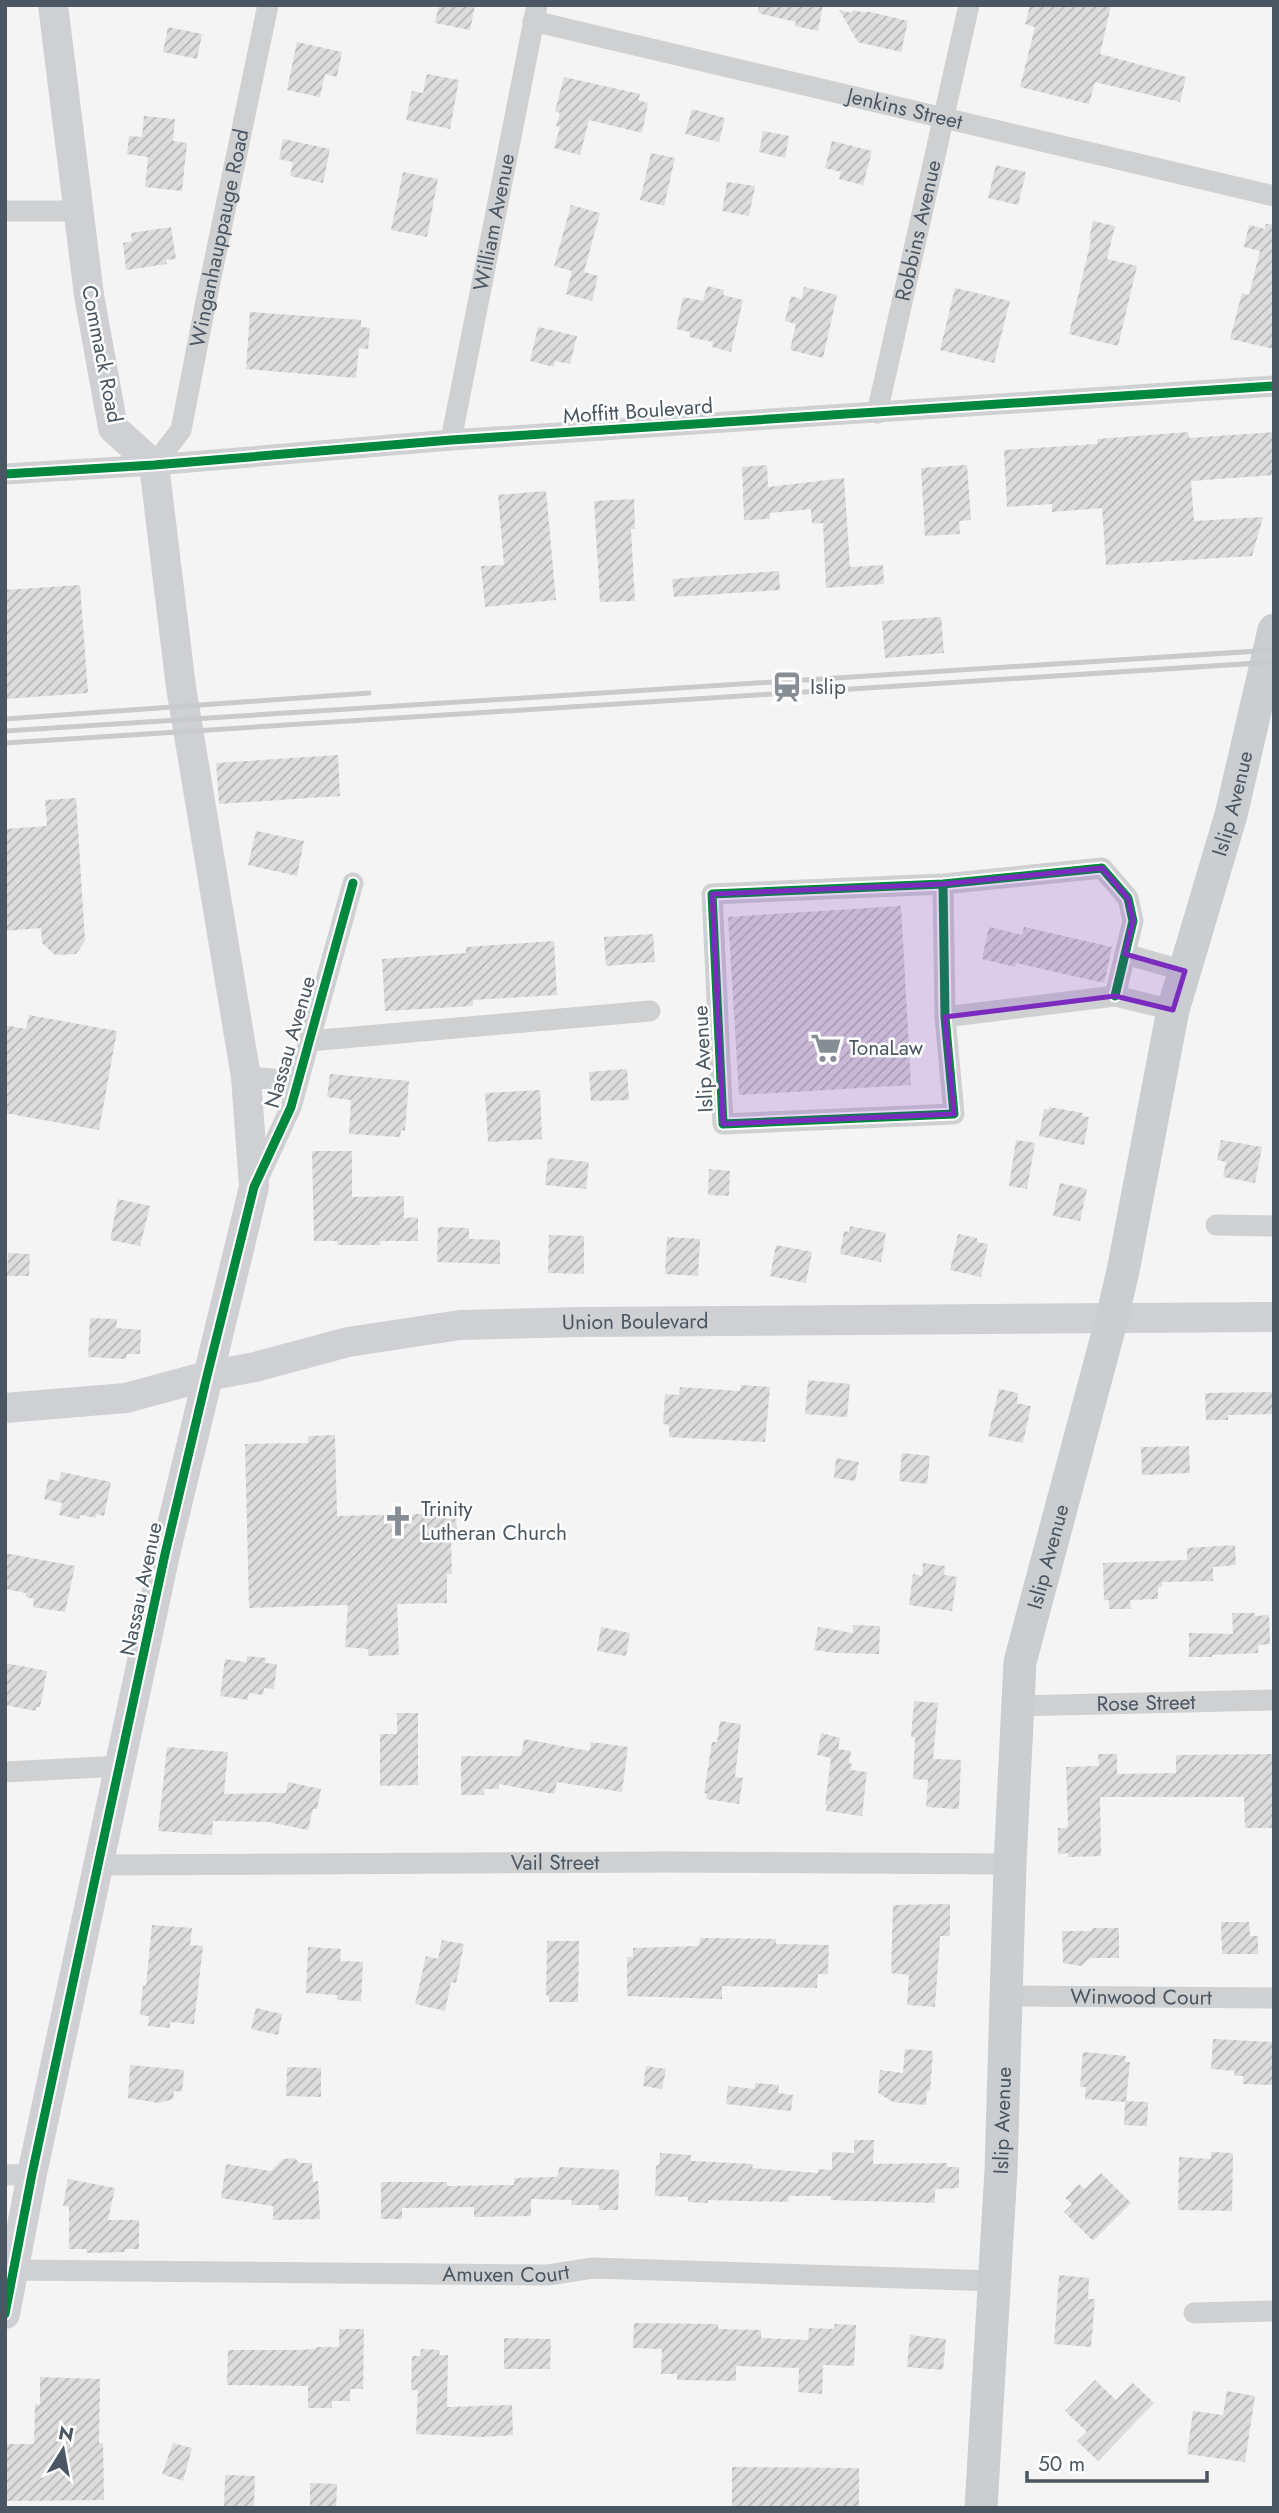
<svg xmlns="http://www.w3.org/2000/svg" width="1279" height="2513" font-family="Jost,sans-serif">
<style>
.building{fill:url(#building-hatch)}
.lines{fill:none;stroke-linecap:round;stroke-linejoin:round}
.street{stroke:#ced0d2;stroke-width:21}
.secondary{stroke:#ced0d4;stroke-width:30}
.primary{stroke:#caced1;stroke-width:33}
.rail{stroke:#c9cacc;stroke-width:5}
.cycleway-casing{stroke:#fff;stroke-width:13}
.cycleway{stroke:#00873e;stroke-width:9}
.marked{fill:#7b2cbf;fill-opacity:0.2;stroke:#7b2cbf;stroke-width:5;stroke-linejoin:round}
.labels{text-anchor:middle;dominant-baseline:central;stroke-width:5;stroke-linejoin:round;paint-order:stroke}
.street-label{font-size:21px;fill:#4a5661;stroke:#fff}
.poi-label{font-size:21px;fill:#4a5661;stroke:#fff;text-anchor:start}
</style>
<defs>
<pattern id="building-hatch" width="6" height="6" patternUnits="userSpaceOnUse" patternTransform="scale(1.75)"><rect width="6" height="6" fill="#ddddde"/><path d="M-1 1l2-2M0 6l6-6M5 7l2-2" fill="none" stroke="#b5b6b7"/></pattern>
</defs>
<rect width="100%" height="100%" fill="#f4f4f4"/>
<g class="building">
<polygon points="439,5 475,5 470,30 435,23"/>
<polygon points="759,5 823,5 818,31 795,26 796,22 758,13"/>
<polygon points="1030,5 1111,5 1100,54 1186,77 1180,102 1095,82 1089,104 1020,87 1035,27 1025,24"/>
<polygon points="839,10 852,13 853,10 865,13 866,11 908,21 901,52 858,42"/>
<polygon points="168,27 202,34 197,59 163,52"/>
<polygon points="297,42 342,52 337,77 325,74 320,97 287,90"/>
<polygon points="427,74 459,80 450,129 406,120 412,91 423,93"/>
<polygon points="564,77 640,94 638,100 648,103 642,133 589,120 580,155 554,148 560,127 556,126 560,113 555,111"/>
<polygon points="692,109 725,118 719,142 685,134"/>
<polygon points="144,116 175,119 173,141 187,143 182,191 145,187 148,157 127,154 129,136 142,137"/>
<polygon points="763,131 789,136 785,158 759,152"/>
<polygon points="283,139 330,149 323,183 290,176 293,162 279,159"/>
<polygon points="832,141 872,151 863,185 839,179 841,172 825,168"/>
<polygon points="651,153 675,158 664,206 640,200"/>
<polygon points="996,165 1026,172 1018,205 988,198"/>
<polygon points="403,172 438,179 427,237 391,230"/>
<polygon points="727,182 755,186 749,216 722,211"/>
<polygon points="571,205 600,213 584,272 598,276 592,301 566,294 572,271 554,266"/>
<polygon points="1093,221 1115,226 1107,259 1137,266 1118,346 1069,334 1091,240 1089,239"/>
<polygon points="1266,224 1274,224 1274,349 1230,339 1242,293 1249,295 1260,251 1244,247 1249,225 1265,229"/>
<polygon points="171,227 176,259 166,260 167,264 126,270 123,243 132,241 131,233"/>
<polygon points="707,286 724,290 723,295 743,300 731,352 712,347 713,342 689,337 690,332 676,329 683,297 703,301"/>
<polygon points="804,287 837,295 823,358 790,350 796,324 785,321 791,296 802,299"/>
<polygon points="955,288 1010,301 994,363 940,350"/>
<polygon points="250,312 361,320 361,327 370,328 368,349 359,348 356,378 246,369"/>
<polygon points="538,327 577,336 570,364 555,361 554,367 530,361"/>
<polygon points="1188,432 1189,438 1274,432 1274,475 1191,481 1194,521 1263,517 1252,556 1106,565 1102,508 1052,512 1052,504 1007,507 1004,450 1097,444 1097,439"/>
<polygon points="767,465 768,487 844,478 850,567 883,565 884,584 826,588 823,523 812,524 811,509 770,513 770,519 744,520 742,467"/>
<polygon points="967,465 971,520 959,521 960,534 925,536 921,468"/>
<polygon points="546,491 556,600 485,607 481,566 504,565 498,495"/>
<polygon points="634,499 635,529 631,529 635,601 600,602 594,501"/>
<polygon points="779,571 780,590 674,597 672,579"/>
<polygon points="80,585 88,693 5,699 5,590"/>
<polygon points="941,617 944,653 885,658 882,621"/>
<polygon points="338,755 340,796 219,804 216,763"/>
<polygon points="76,798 85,941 76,954 55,955 42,943 41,928 5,931 5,829 47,826 45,800"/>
<polygon points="256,831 304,841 297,876 248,865"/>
<polygon points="901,906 911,1085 739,1095 728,917"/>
<polygon points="989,927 1022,935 1024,927 1112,947 1104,983 1016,963 1015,967 982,959"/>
<polygon points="653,934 655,962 606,966 604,937"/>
<polygon points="554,941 557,995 473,1000 473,1006 385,1011 382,959 466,953 466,947"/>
<polygon points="29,1015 117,1031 99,1130 5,1113 5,1025 26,1029"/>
<polygon points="627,1069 629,1100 591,1101 589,1072"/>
<polygon points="330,1074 409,1081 405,1131 401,1130 400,1137 349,1134 351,1100 327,1097"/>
<polygon points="540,1090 542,1139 488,1142 485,1093"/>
<polygon points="1049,1107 1083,1113 1082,1116 1089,1117 1084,1145 1039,1136 1044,1109 1049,1110"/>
<polygon points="1016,1140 1035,1143 1027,1189 1009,1186"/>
<polygon points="1221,1140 1262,1147 1255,1183 1223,1177 1226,1162 1217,1160"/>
<polygon points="312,1151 352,1151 352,1197 404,1196 404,1218 418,1217 418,1241 380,1241 380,1245 337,1245 337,1241 314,1241"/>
<polygon points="548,1158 589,1162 586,1189 545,1185"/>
<polygon points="709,1169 730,1171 729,1196 708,1195"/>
<polygon points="1060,1183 1087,1189 1080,1221 1053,1216"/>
<polygon points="118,1199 150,1206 140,1246 110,1240"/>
<polygon points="850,1226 886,1233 881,1262 840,1254 844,1231 849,1232"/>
<polygon points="438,1227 469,1228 469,1239 500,1240 500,1264 437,1262"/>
<polygon points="958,1234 977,1238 977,1242 988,1244 981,1277 950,1270"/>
<polygon points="549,1235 584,1236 584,1274 548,1273"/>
<polygon points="667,1237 700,1239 698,1276 665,1274"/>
<polygon points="776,1245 812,1252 806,1283 770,1276"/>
<polygon points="8,1253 30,1254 29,1276 7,1276"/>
<polygon points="90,1318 117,1319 116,1328 141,1330 140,1354 127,1354 126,1359 88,1357"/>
<polygon points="808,1380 850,1384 847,1417 805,1414"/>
<polygon points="741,1385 770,1387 765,1442 669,1437 669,1425 663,1424 665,1394 679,1395 680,1387 740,1391"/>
<polygon points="999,1389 1018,1393 1017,1403 1031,1406 1023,1443 988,1436"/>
<polygon points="1274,1392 1274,1414 1228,1415 1228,1420 1206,1420 1205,1393"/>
<polygon points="335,1435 337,1516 456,1513 457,1541 451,1541 452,1574 447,1574 447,1603 397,1604 399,1655 368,1656 368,1649 345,1647 348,1605 249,1608 245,1444 308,1443 308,1436"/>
<polygon points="1189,1446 1190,1473 1142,1475 1141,1447"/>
<polygon points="902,1453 930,1456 927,1484 899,1481"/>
<polygon points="836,1458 859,1462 855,1481 834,1478"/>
<polygon points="61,1472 111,1482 104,1516 96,1514 96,1518 80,1515 79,1519 59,1515 62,1503 44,1499 48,1479 59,1481"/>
<polygon points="1235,1545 1236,1565 1213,1567 1213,1581 1162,1582 1162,1587 1158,1587 1158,1599 1130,1600 1131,1609 1109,1609 1109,1600 1104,1600 1103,1563 1187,1560 1187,1548"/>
<polygon points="5,1553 75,1566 65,1612 33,1607 34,1599 26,1597 26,1593 5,1589"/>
<polygon points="923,1563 945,1566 944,1575 957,1577 952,1611 909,1605 913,1574 922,1576"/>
<polygon points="1232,1613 1255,1613 1255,1616 1269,1615 1270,1644 1258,1645 1258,1653 1212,1655 1212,1657 1189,1657 1189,1633 1233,1634"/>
<polygon points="853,1625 880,1626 879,1654 835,1653 814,1650 818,1627 853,1633"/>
<polygon points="601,1627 630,1633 626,1656 597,1651"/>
<polygon points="247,1656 266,1658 265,1663 277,1664 274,1689 264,1688 263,1695 249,1693 248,1700 220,1696 225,1659 246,1662"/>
<polygon points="5,1663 47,1671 40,1707 36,1707 36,1711 5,1705"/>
<polygon points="914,1701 938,1703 933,1759 961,1760 959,1809 926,1807 928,1780 913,1779 915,1737 911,1737"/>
<polygon points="397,1713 418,1713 418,1785 380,1786 380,1734 397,1734"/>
<polygon points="720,1721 741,1724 735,1777 743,1778 739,1804 706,1799 707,1794 704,1793 712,1742 717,1742"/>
<polygon points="821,1733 840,1738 838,1749 851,1751 849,1763 852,1764 851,1770 867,1772 862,1816 826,1811 827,1805 825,1805 831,1758 817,1755"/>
<polygon points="524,1739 589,1751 591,1742 628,1747 622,1792 557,1782 554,1794 499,1784 499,1789 484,1789 484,1795 461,1795 461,1756 521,1756"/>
<polygon points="167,1747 228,1752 224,1794 286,1793 288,1782 321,1789 317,1809 313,1809 308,1830 268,1822 213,1821 212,1835 158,1831"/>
<polygon points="1098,1754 1117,1754 1117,1774 1176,1773 1176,1755 1274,1754 1274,1828 1245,1828 1244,1797 1100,1797 1101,1856 1068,1857 1068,1853 1058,1854 1058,1828 1066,1828 1068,1824 1066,1767 1099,1766"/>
<polygon points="950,1904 950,1936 940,1936 935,2007 907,2005 909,1975 891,1973 893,1905"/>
<polygon points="1221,1922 1249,1922 1250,1936 1258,1936 1258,1954 1222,1954"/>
<polygon points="152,1925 192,1928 190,1945 203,1946 194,2024 170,2022 170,2028 148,2026 149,2016 140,2015 143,1985 146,1986"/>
<polygon points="1092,1928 1119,1928 1119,1958 1090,1958 1081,1966 1063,1963 1062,1931 1092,1931"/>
<polygon points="700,1938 776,1939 776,1944 829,1945 828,1974 818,1974 817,1988 722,1986 722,1999 627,1996 627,1957 633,1957 633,1948 699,1946"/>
<polygon points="442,1940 464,1944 456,1983 451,1982 445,2011 415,2004 426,1956 438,1959"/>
<polygon points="547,1941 579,1941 578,2002 549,2002 549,1996 546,1995"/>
<polygon points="308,1947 341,1949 340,1961 363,1962 361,2001 337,2000 337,1995 306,1993"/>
<polygon points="256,2008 282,2014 278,2035 251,2029"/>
<polygon points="1213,2039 1274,2042 1274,2085 1243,2084 1243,2076 1234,2076 1235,2071 1211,2069"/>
<polygon points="905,2049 933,2051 930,2091 927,2091 926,2105 893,2102 878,2093 880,2070 903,2073"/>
<polygon points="1083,2052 1126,2056 1125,2062 1130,2062 1126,2101 1148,2102 1147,2126 1124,2125 1125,2102 1085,2099 1086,2087 1080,2087"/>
<polygon points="130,2065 184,2070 182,2092 174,2091 173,2099 159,2103 128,2098"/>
<polygon points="646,2066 666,2069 662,2089 643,2086"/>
<polygon points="287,2067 321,2068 321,2097 286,2096"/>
<polygon points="755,2083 779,2085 778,2093 793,2095 791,2111 726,2104 728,2086 755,2089"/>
<polygon points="854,2140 874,2140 873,2164 947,2163 947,2167 959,2167 959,2188 935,2189 935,2203 831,2200 831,2196 789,2196 788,2202 708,2200 708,2203 688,2202 688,2197 655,2196 656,2165 659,2165 660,2153 691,2155 691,2161 753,2164 752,2168 818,2173 818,2169 832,2170 832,2152 854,2153"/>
<polygon points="1211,2152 1233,2153 1232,2211 1178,2210 1179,2157 1211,2159"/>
<polygon points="295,2158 299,2163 312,2163 313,2182 318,2181 320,2219 273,2220 273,2206 221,2198 226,2164 271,2171 283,2159"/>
<polygon points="559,2167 619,2170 618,2210 599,2210 599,2205 571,2205 572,2200 531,2199 531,2216 474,2217 474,2207 402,2208 402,2219 381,2219 381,2182 447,2182 447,2186 514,2185 514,2178 556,2177 558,2175"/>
<polygon points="1101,2173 1131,2203 1093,2241 1064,2212 1072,2204 1065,2198 1079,2184 1084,2189"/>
<polygon points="68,2179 115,2188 108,2220 139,2220 139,2249 125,2249 125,2252 87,2253 86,2249 69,2249 69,2207 63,2206"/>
<polygon points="1059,2275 1089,2278 1088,2299 1095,2299 1091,2347 1054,2344"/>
<polygon points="634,2323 718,2324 718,2329 761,2330 761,2338 808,2340 809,2328 834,2329 835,2324 856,2325 854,2366 823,2365 822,2394 798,2392 799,2368 736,2366 736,2381 677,2380 677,2374 661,2374 662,2349 633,2348"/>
<polygon points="339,2329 364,2329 363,2389 350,2389 350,2401 332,2401 332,2408 308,2408 308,2386 227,2385 228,2350 297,2350 316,2349 316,2347 339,2347"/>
<polygon points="910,2335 946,2339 943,2370 907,2367"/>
<polygon points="504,2338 551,2339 550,2369 504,2369"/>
<polygon points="421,2349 440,2350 439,2355 448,2355 447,2407 512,2405 513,2435 484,2437 416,2434 418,2390 411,2390 412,2356 420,2356"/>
<polygon points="40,2377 100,2379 99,2443 103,2443 104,2500 5,2501 5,2444 34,2444 35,2404 40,2405"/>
<polygon points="1095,2380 1116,2400 1133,2383 1154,2403 1098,2461 1077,2441 1087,2432 1065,2411"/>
<polygon points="1227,2391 1255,2396 1245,2462 1187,2454 1193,2411 1223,2415"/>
<polygon points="173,2443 192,2448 183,2481 162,2474"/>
<polygon points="732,2467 859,2468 859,2508 732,2508"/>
<polygon points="225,2475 255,2476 254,2508 224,2508"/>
<polygon points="310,2483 337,2484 336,2508 310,2508"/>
</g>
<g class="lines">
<g class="street">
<path id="s1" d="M533 21 1274 196"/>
<polyline points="5,211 79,211"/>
<path id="s2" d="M877 413 969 5"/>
<path id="s3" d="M451 440 537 5"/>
<path id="s4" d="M154 465 181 430 206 301 268 5"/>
<polyline points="5,474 154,465 451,440 1274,386"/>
<polyline points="943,884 945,1017 954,1114 723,1124 712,894 943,884 1102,868 1128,898 1133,921 1115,996"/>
<polyline points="1125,954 1185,971"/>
<polyline points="945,1017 1115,996 1173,1010"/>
<polyline points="309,1041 650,1011"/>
<polyline points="246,1077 298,1081"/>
<polyline points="255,1185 291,1107 353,883"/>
<polyline points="1216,1225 1274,1226"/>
<path id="s5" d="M1016 1706 1274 1700"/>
<polyline points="5,1772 121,1766"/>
<path id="s6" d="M98 1865 667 1862 1010 1864"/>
<path id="s7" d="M1006 1996 1274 1998"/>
<polyline points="5,2175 32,2174"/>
<path id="s8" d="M14 2270 548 2275 593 2268 995 2281"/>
<polyline points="1194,2313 1274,2311"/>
</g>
<g class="secondary">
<path id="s9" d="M5 1408 126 1398 207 1376 255 1367 348 1342 460 1325 581 1322 1274 1317"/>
<polyline points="5,2314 32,2174 165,1554 254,1187 246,1077 181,687 154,465 113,428 89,295 53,5"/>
</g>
<path class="primary" id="s10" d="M981 2508 1001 2170 1010 1864 1020 1662 1112 1318 1123 1271 1173 1010 1231 815 1274 630"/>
<g class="rail">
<polyline points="5,719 369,693"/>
<polyline points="5,731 1274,650"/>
<polyline points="5,743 1274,662"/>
</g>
<g class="cycleway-casing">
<g id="cycleway">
<polyline points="5,474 154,465 451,440 1274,386"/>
<polyline points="943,884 945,1017 954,1114 723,1124 712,894 943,884 1102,868 1128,898 1133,921 1115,996"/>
<polyline points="5,2314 32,2174 98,1865 165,1554 207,1376 254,1187 291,1107 353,883"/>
</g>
</g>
<use href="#cycleway" class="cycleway"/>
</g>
<path class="marked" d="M1102 868 1128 898 1133 921 1125 954 1185 971 1173 1010 1115 996 945 1017 954 1114 723 1124 712 894 943 884Z"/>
<defs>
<g id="station-bare" transform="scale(2.415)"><path d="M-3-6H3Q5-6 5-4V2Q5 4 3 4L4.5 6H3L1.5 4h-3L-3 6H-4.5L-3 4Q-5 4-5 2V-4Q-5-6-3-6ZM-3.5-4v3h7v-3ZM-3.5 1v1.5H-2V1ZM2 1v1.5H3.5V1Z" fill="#868d94" stroke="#fff" stroke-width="2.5" paint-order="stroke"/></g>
<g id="supermarket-bare" transform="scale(2.415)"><path d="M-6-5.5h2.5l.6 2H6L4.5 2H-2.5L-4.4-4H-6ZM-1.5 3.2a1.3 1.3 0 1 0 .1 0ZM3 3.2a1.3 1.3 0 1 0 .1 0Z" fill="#868d94" stroke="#fff" stroke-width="2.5" paint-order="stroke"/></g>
<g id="church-bare" transform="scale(2.415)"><path d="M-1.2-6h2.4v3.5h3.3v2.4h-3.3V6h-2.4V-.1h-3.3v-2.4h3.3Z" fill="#868d94" stroke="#fff" stroke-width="2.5" paint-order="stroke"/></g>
</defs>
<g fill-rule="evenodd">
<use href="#station-bare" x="787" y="687"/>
<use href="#supermarket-bare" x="826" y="1048"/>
<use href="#church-bare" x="398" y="1521"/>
</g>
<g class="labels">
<g class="street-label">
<text stroke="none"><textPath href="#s1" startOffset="382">Jenkins Street</textPath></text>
<text stroke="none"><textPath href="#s3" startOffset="222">William Avenue</textPath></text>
<text stroke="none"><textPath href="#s2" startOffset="187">Robbins Avenue</textPath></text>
<text stroke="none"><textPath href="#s4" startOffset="240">Winganhauppauge Road</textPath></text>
<text transform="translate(102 354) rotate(79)">Commack Road</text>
<text transform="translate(638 411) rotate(-4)">Moffitt Boulevard</text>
<text stroke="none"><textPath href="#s10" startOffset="1732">Islip Avenue</textPath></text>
<text transform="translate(290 1042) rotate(-74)">Nassau Avenue</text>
<text transform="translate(703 1059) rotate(-93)">Islip Avenue</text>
<text stroke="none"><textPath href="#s9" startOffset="639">Union Boulevard</textPath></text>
<text stroke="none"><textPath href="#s10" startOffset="956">Islip Avenue</textPath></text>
<text transform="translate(141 1589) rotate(-78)">Nassau Avenue</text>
<text stroke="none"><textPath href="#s5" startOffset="130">Rose Street</textPath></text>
<text stroke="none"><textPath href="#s6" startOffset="457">Vail Street</textPath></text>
<text stroke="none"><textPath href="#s7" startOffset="135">Winwood Court</textPath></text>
<text stroke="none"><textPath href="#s10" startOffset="388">Islip Avenue</textPath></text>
<text stroke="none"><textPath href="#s8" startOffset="492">Amuxen Court</textPath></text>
</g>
<g class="poi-label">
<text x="810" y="687">Islip</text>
<text x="849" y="1048">TonaLaw</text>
<text x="421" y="1509">Trinity<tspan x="421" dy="24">Lutheran Church</tspan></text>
</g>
</g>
<rect width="1279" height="2513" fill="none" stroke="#4a5661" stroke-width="14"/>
<g transform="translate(63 2450) rotate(11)" stroke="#ffffff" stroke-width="5" paint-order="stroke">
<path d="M0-5L12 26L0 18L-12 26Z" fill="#4a5661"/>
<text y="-10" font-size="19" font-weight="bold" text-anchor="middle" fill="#4a5661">N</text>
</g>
<path d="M1027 2471v10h180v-10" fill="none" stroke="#4a5661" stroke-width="3.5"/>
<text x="1038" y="2471" font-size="21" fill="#4a5661" stroke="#ffffff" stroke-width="5" paint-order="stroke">50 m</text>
</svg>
